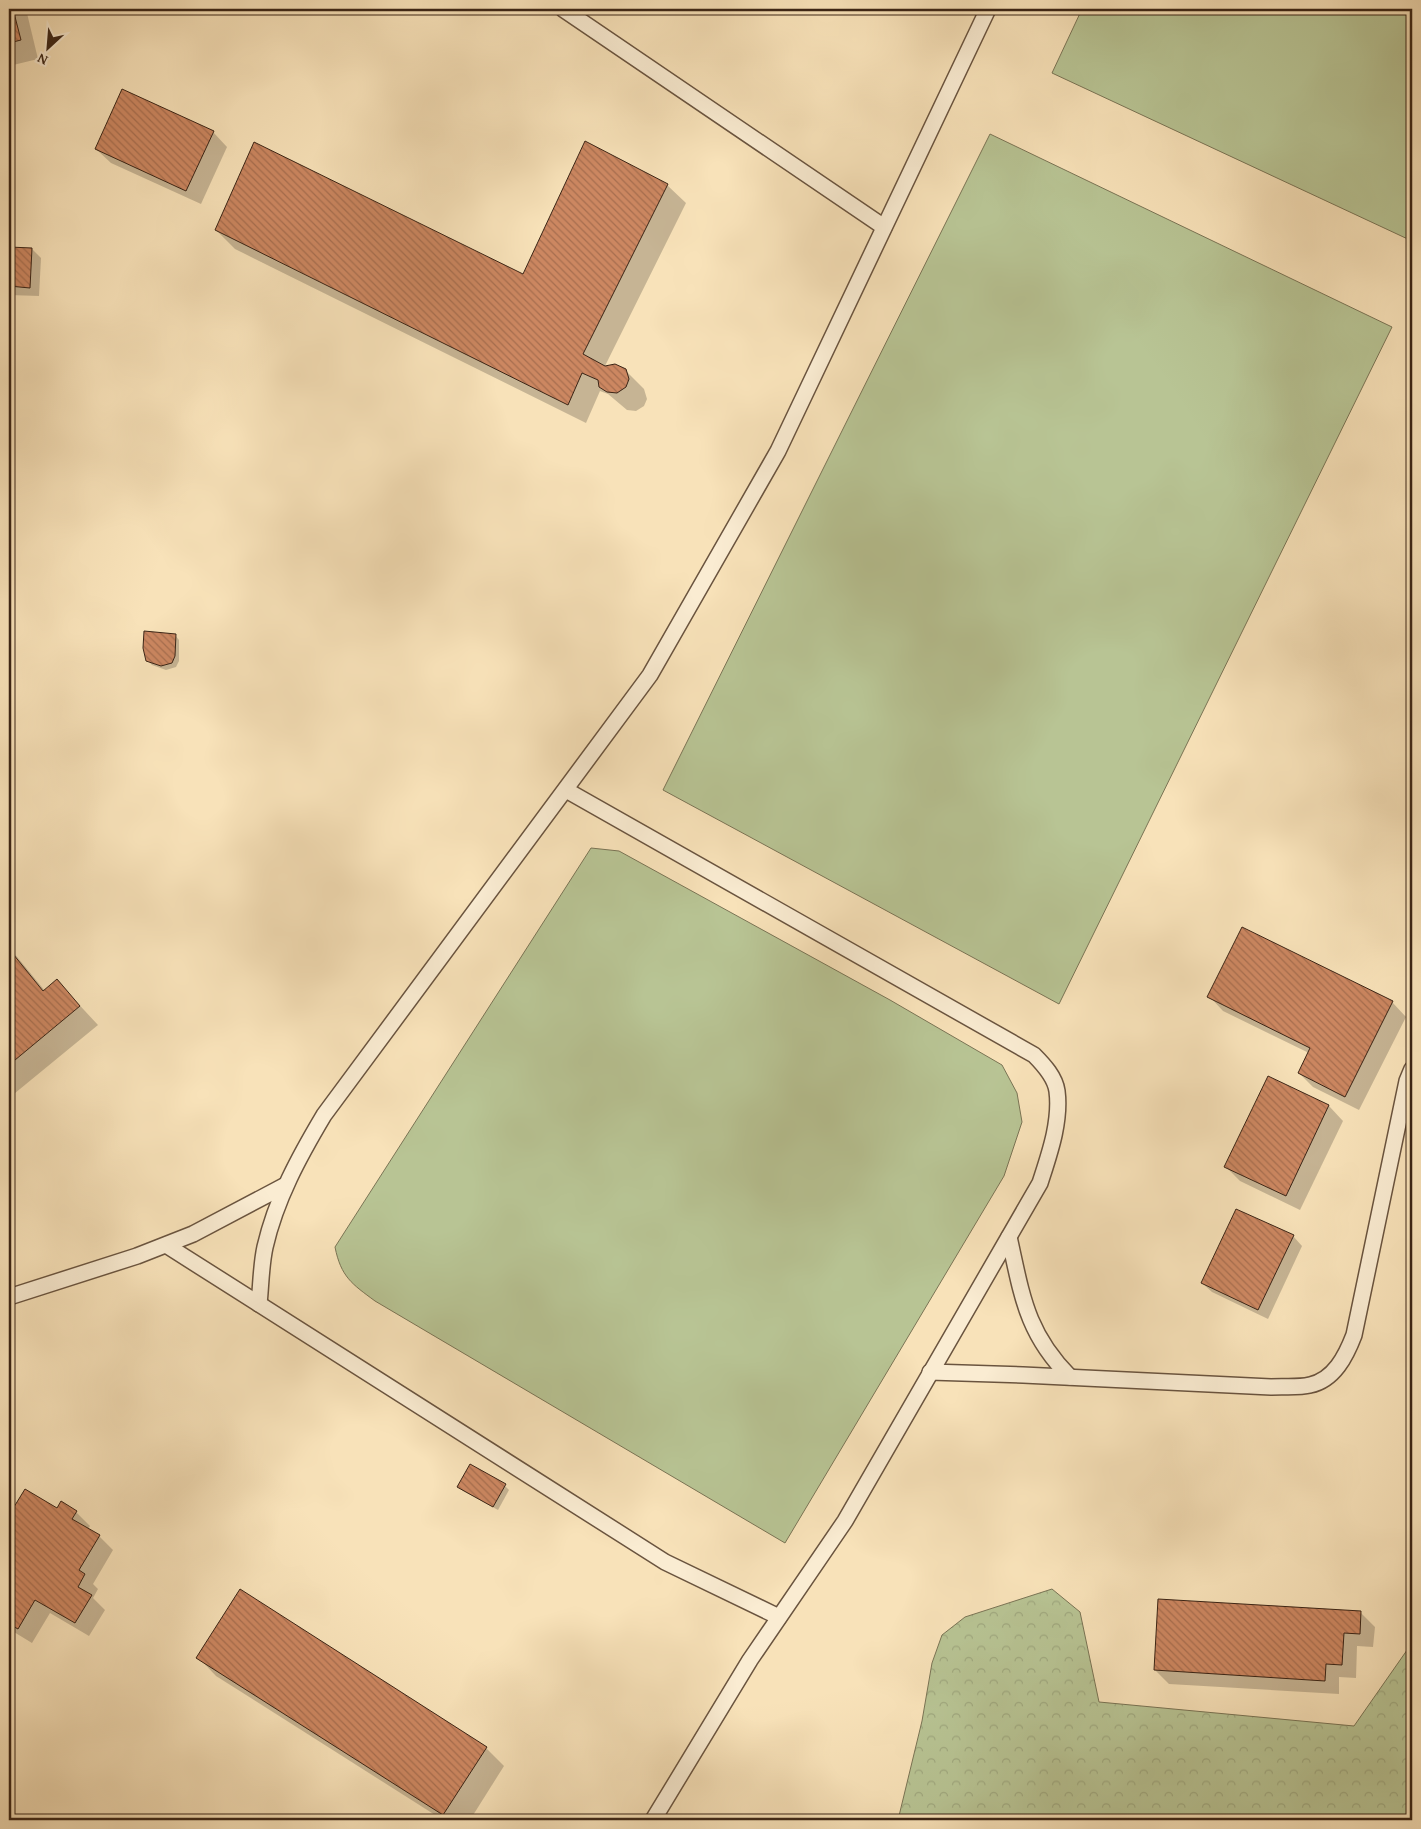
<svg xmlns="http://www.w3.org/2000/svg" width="1421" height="1829" font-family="'Gentium Book Plus',serif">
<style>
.forest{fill:url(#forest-crowns);stroke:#7a7455}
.pitch{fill:#b8c494;stroke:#7a7455}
.shadow{fill:#0003}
.building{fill:url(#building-back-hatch);stroke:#3b2516}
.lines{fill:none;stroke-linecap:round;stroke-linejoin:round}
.service-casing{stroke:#6a543f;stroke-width:18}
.service{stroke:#faecd2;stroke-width:15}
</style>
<defs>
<pattern id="forest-crowns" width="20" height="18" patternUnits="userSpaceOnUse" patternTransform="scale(1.25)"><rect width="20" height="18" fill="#b8c494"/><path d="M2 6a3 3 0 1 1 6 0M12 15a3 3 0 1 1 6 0" fill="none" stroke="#9fa87f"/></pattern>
<pattern id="building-back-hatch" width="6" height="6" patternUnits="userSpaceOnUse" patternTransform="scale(1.25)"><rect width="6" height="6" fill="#cc8761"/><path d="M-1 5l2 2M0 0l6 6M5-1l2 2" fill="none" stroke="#a76e4f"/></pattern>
</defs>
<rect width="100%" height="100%" fill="#f8e2b9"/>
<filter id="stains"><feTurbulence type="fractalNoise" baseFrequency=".004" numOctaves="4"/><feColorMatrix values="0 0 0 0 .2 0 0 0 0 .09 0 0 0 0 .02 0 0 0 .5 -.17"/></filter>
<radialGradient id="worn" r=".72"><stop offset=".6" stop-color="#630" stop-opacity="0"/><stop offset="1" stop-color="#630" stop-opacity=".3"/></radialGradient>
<polygon class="forest" points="1052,1589 1080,1612 1099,1702 1354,1726 1412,1643 1412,1820 898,1820 922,1721 932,1663 942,1635 965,1617"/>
<g class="pitch">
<polygon points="1082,9 1412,9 1412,241 1052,73"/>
<polygon points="990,134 1392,327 1059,1004 663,790"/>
<path d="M591 848 619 851 890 1000 1002 1065 1017 1093 1022 1122 1004 1176 785 1543 375 1301C352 1284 341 1277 335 1247Z"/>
</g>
<g class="shadow">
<polygon points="9,9 26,9 38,59 9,66"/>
<polygon points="213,132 227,147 201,204 111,163 96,149"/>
<polygon points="667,185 686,203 604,368 625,370 644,389 647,399 644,406 636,411 627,410 608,394 600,391 586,423 235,249 216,230 523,276"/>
<polygon points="9,248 32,249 41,258 39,296 9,295"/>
<polygon points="175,635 179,640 179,661 176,667 166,670 152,665 147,660"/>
<polygon points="9,947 45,991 57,981 98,1025 9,1098"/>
<polygon points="1209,996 1392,1002 1406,1017 1359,1110 1313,1087 1299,1073 1309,1053 1223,1011"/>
<polygon points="1268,1078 1329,1106 1343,1121 1300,1210 1240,1181 1226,1167"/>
<polygon points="1293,1236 1302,1246 1268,1319 1212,1292 1202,1283"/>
<polygon points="505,1486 509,1490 498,1510 463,1491 459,1487"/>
<polygon points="57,1510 76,1512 90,1526 88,1529 99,1536 113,1550 93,1584 98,1589 93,1598 105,1610 89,1636 50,1613 32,1643 9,1629 9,1516"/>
<polygon points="1361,1613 1375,1627 1373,1647 1357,1646 1356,1678 1339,1677 1339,1694 1169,1684 1155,1670"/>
<polygon points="198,1657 486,1748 504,1766 470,1820 443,1820 216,1676"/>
</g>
<g class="building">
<polygon points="9,9 13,9 21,40 9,43"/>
<polygon points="122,89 214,131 186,191 95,149"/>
<polygon points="585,141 668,184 583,354 605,366 615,364 626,369 629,379 626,387 617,393 607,392 599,387 598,380 582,373 568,405 215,230 254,142 523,274"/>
<polygon points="9,247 32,248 30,288 9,286"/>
<polygon points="144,631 176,634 175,656 172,663 161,666 146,661 143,648"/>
<polygon points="1242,927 1393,1001 1345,1097 1298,1073 1310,1048 1207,997"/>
<polygon points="9,949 43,991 57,979 80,1006 9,1065"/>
<polygon points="1268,1076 1329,1105 1286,1196 1224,1167"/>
<polygon points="1236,1209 1294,1235 1258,1310 1201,1283"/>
<polygon points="470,1464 506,1484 493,1507 457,1487"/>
<polygon points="25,1489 57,1508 61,1501 77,1511 72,1519 100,1535 79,1570 85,1574 78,1587 92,1595 75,1623 35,1600 18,1629 9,1624 9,1515"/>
<polygon points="240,1589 487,1747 443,1815 196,1658"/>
<polygon points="1158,1599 1361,1611 1360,1634 1344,1633 1342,1665 1326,1664 1325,1681 1154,1670"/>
</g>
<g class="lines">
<g class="service-casing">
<g id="service">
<polyline points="563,9 884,227"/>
<path d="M566 790 1034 1055C1044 1065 1055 1077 1057 1091 1061 1122 1049 1155 1040 1183L845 1521 750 1660 653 1820"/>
<path d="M1009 1237C1022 1295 1026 1333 1070 1377"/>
<polyline points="166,1245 665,1562 779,1617"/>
<polyline points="9,1297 137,1256 193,1234 284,1186"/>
<path d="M259 1304C261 1285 261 1265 265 1247 276 1199 299 1157 324 1115L650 675 778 451 988 9"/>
<path d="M930 1372 1023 1375 1271 1387C1283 1386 1298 1388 1310 1385 1334 1380 1346 1356 1354 1335L1407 1081 1412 1069"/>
</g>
</g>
<use href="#service" class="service"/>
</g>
<rect width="1421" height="1829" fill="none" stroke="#f8e2b9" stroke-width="30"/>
<rect x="10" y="10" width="1401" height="1809" fill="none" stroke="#3b2516" stroke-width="2.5"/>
<rect x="15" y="15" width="1391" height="1799" fill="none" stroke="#3b2516"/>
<g transform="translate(48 48) rotate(206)" stroke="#faecd2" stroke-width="4" paint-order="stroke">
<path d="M0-4L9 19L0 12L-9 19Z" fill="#3b2516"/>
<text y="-8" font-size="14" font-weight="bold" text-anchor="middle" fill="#3b2516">N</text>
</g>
<rect width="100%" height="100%" filter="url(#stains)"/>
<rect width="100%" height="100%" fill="url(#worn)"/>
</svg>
